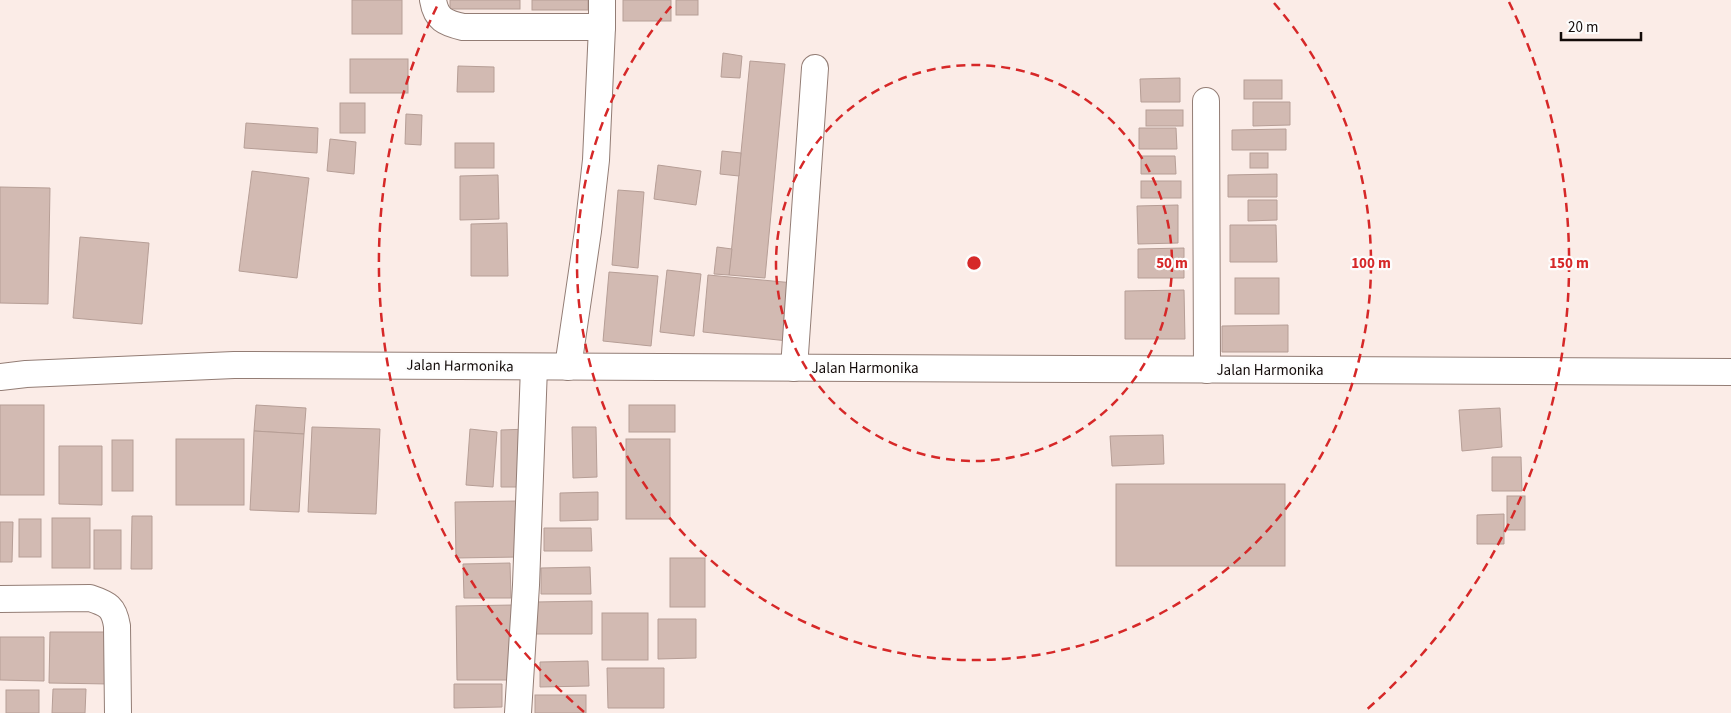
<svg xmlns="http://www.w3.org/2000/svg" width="1731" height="713" font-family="'Source Sans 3',sans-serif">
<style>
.building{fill:#d2bab2;stroke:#b69e96}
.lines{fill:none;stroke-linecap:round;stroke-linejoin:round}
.minor-casing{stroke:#937d75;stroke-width:28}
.minor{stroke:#fff;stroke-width:26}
.ring{fill:none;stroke:#d62828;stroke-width:2.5;stroke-dasharray:9 6}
.labels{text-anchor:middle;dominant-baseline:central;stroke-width:4.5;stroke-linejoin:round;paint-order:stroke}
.street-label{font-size:15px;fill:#130b09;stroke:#fdfdfd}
.centre{fill:#d62828;stroke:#fdfdfd;stroke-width:2.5}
.ring-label{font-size:15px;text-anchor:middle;font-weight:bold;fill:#d62828;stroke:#fdfdfd;stroke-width:4.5;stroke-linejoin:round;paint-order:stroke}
</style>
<rect width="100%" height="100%" fill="#fbece7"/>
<g class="building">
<rect x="352" y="0" width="50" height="34"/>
<rect x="450" y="0" width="70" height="9"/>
<rect x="532" y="0" width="56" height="10"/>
<rect x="623" y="0" width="48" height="21"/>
<rect x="676" y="0" width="22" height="15"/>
<polygon points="723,53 742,56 740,78 721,77"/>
<rect x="350" y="59" width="58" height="34"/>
<polygon points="750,61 785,64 765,278 729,275"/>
<polygon points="458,66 494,67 494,92 457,92"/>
<polygon points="1180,78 1180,102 1141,102 1140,79"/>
<rect x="1244" y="80" width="38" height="19"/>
<polygon points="1253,102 1290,102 1290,125 1253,126"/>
<rect x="340" y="103" width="25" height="30"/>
<rect x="1146" y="110" width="37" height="16"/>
<polygon points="406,114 422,115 421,145 405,144"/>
<polygon points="246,123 318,128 317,153 244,148"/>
<polygon points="1139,128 1176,128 1177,149 1139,149"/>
<polygon points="1286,129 1286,150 1232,150 1232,130"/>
<polygon points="330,139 356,142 354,174 327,171"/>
<rect x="455" y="143" width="39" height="25"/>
<polygon points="722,151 741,153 739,176 720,174"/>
<rect x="1250" y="153" width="18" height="15"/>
<polygon points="1141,156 1175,156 1176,174 1141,174"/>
<polygon points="658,165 701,171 696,205 654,199"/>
<polygon points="252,171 309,178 297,278 239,271"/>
<polygon points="1277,174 1277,197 1228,197 1228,175"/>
<polygon points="498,175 499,219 460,220 460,176"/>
<rect x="1141" y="181" width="40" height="17"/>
<polygon points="0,187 50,188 48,304 0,303"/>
<polygon points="618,190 644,192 638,268 612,265"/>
<polygon points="1248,200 1277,200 1277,220 1248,221"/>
<polygon points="1178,205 1178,243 1138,244 1137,206"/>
<polygon points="507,223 508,276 471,276 471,224"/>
<polygon points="1230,225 1276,225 1277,262 1230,262"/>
<polygon points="80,237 149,243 142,324 73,318"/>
<polygon points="717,247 732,249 729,275 714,274"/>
<polygon points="1184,248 1184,278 1138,278 1138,249"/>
<polygon points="667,270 701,274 694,336 660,332"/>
<polygon points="609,272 658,276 651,346 603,341"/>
<polygon points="708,275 794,283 788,341 703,332"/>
<rect x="1235" y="278" width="44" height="36"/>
<polygon points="1184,290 1185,339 1125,339 1125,291"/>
<polygon points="1288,325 1288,352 1222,352 1222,326"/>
<rect x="0" y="405" width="44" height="90"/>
<polygon points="256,405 306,408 304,434 254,431"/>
<rect x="629" y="405" width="46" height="27"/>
<polygon points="1500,408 1502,447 1462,451 1459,410"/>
<polygon points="312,427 380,429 376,514 308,512"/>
<polygon points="572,427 596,427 597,477 573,478"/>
<polygon points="470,429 497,432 493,487 466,485"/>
<polygon points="529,429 527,487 501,487 501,430"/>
<polygon points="254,431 304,434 299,512 250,510"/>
<polygon points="1163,435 1164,464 1112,466 1110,436"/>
<rect x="176" y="439" width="68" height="66"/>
<rect x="626" y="439" width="44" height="80"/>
<rect x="112" y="440" width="21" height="51"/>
<polygon points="59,446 102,446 102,505 59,504"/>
<polygon points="1492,457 1521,457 1522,491 1492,491"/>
<rect x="1116" y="484" width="169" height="82"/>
<polygon points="598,492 598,520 560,521 560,493"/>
<rect x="1507" y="496" width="18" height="34"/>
<polygon points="518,501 518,557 456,558 455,502"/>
<polygon points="1504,514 1504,544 1477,544 1477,515"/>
<polygon points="132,516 152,516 152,569 131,569"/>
<rect x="52" y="518" width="38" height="50"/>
<rect x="19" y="519" width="22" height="38"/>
<polygon points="0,522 13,522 12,562 0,562"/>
<polygon points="544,528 591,528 592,551 544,551"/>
<rect x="94" y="530" width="27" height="39"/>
<rect x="670" y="558" width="35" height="49"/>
<polygon points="510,563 511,598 464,598 463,564"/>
<polygon points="590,567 591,594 541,594 541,568"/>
<polygon points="592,601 592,634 536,634 535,602"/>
<polygon points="513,605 514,680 457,680 456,606"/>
<rect x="602" y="613" width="46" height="47"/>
<polygon points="658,619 696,619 696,658 658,659"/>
<polygon points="50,632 109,632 109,684 49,683"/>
<polygon points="0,637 44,637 44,681 0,680"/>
<polygon points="588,661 589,686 540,687 540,662"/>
<polygon points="607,668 664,668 664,708 608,708"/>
<polygon points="454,684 502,684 502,707 454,708"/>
<polygon points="53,689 86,689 85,713 52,713"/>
<rect x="6" y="690" width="33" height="23"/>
<rect x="535" y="695" width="51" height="18"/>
</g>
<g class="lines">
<g class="minor-casing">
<g id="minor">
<path d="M433 0C436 19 445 23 463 27H602L596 160 588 231 568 367"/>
<polyline points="602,27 602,0"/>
<polyline points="1206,101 1207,370"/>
<polyline points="794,368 815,68"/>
<polyline points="0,377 26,374 234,365 1731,372"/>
<path d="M0 599 90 598C108 604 114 607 117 626L118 713"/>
<polyline points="518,713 526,585 534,367"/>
</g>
</g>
<use href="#minor" class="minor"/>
</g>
<g class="ring">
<circle cx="974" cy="263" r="198"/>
<path d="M1274 3A397 397 0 1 1 674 3"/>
<path d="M584 712A595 595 0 0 1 439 2M1509 2A595 595 0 0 1 1364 712"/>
</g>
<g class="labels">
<g class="street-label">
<text transform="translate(460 366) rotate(1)">Jalan Harmonika</text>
<text x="865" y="368">Jalan Harmonika</text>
<text x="1270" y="370">Jalan Harmonika</text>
</g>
</g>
<circle cx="974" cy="263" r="8" class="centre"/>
<g class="ring-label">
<text x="1172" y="268">50 m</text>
<text x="1371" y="268">100 m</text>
<text x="1569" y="268">150 m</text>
</g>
<path d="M1561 32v8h80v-8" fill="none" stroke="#130b09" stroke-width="2.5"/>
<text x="1568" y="32" font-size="15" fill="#130b09" stroke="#fdfdfd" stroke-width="4" paint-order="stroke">20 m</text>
</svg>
